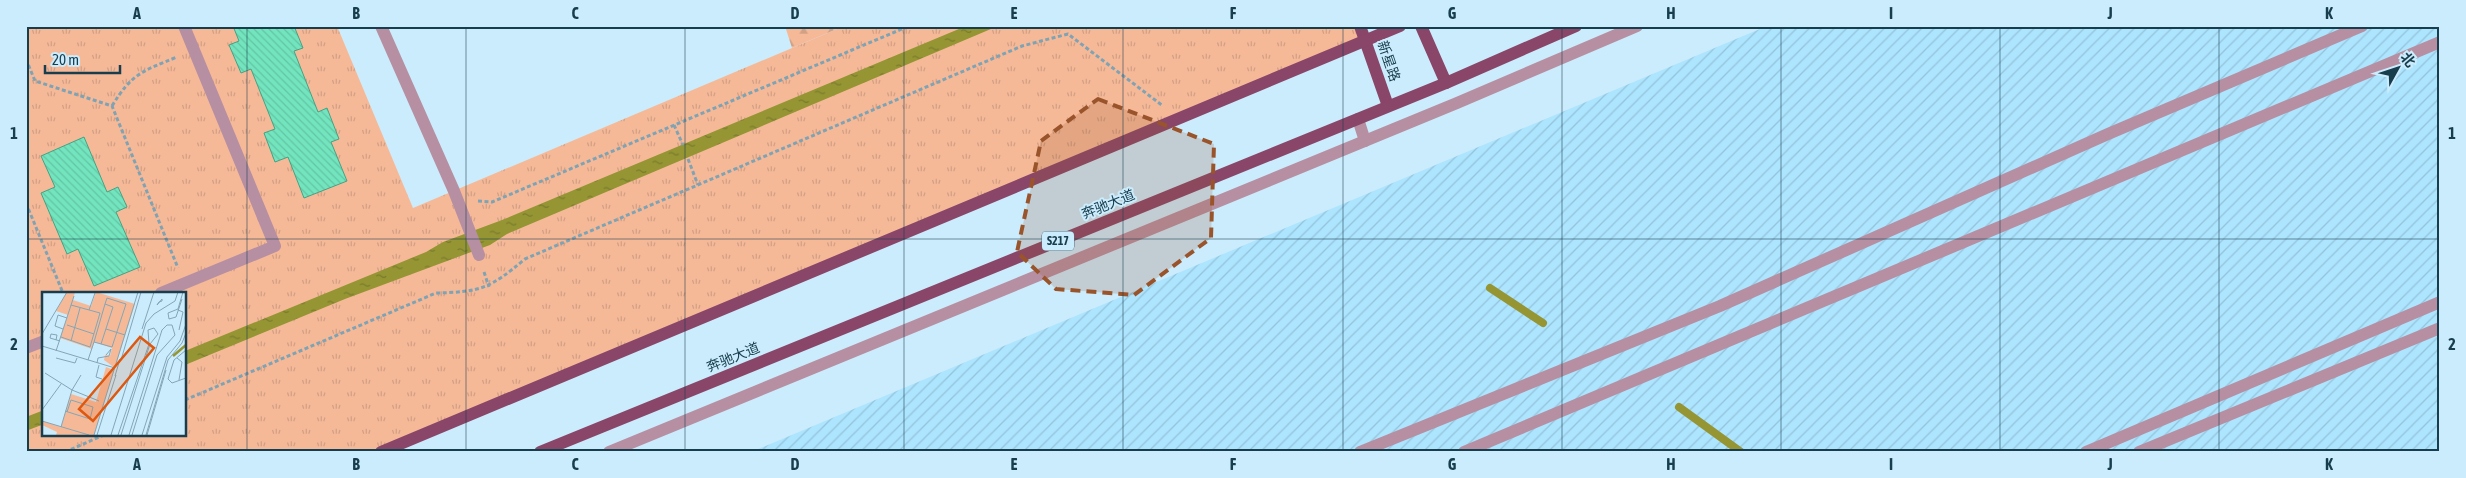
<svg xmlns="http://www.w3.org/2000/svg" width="2466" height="478" font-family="'Asap Condensed','Noto Sans SC',sans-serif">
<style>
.industrial{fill:url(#industrial-furrows)}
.grass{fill:url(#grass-tufts);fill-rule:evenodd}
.forest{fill:url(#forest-firs)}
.water{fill:url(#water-ripples)}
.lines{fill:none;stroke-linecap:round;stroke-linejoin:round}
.stream{stroke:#959533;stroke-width:8}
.building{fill:url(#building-back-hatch);stroke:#44a284}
.path{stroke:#80a3b3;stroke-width:3;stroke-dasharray:4 2.5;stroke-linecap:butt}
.minor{stroke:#b78fa2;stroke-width:12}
.major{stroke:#894669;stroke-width:12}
.marked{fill:#9a542b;fill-opacity:0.2;stroke:#9a542b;stroke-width:4;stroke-dasharray:10 6;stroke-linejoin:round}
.grid{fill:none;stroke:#183d4d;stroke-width:1;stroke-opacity:0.55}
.labels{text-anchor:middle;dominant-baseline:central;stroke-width:4;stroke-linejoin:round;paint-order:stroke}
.shield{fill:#cbecfc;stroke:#4e7282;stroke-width:1}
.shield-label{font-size:12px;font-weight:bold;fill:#183d4d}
.street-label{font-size:14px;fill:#183d4d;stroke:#cbecfc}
.inset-river{fill:none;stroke:#959533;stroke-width:2.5}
.inset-road{fill:none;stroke:#83a6b6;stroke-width:1}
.view{fill:#de580f;fill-opacity:0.15;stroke:#de580f;stroke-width:2.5}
.inset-edge{fill:none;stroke:#183d4d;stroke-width:2.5}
.neatline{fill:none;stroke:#183d4d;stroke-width:2}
.grid-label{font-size:16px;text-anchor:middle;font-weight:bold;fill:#183d4d}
</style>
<defs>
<pattern id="industrial-furrows" width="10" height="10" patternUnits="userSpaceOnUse" patternTransform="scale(1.25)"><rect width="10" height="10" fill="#ade4fe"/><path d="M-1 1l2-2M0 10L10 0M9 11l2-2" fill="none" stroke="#94c4db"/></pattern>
<pattern id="grass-tufts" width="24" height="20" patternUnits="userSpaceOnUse" patternTransform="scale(1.25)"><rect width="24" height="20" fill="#f6b998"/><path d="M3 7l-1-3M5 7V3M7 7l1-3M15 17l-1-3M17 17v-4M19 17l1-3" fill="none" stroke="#d2a085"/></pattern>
<pattern id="forest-firs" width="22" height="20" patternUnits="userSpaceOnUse" patternTransform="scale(1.25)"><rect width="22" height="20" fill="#f6b998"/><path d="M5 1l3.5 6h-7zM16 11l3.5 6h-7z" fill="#d2a085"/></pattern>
<pattern id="water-ripples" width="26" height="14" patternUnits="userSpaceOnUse" patternTransform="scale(1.25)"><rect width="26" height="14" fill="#959533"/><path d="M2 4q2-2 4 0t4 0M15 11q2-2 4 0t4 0" fill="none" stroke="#797b2d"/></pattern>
<pattern id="building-back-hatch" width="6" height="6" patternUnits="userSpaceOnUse" patternTransform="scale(1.25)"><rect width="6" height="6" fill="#73e5be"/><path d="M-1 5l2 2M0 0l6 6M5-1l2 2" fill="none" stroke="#63c5a5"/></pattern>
</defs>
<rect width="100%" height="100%" fill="#cbecfc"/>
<polygon class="industrial" points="1767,26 2440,26 2440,452 751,452"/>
<path class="grass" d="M26 26H337L413 208 844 26H1360L1366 40 381 452H26ZM44 293H185V434H44Z"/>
<polygon class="forest" points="785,26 844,26 792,48"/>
<g class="water">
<polygon points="966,26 998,26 507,234 490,245 345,299 185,365 185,351 426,252 443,242 502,220"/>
<polygon points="44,410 44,424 26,431 26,417"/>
</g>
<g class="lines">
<g class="stream">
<polyline points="1490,288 1543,323"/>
<polyline points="1679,407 1741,452"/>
</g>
</g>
<g class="building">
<polygon points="233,26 294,26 303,48 294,51 318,112 327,108 339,139 331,142 347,181 304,198 288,157 275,162 264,133 275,129 251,69 241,73 229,45 239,41"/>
<polygon points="84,137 107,192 118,187 127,207 116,212 140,267 94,286 78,249 67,254 41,193 55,187 41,156"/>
</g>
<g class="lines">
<g class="path">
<polyline points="26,59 35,81 112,106 178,268"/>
<path d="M112 106C132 73 143 71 177 57"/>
<polyline points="674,125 683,145"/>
<polyline points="688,159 698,185"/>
<polyline points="478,201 492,202 909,26"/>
<polyline points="26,203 63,293"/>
<polyline points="484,272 489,287"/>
<path d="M185 400 436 293C482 292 490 288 525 259L1022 46 1068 34 1163 106"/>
<polyline points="65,452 106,434"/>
</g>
<g class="minor">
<polyline points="381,26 454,191 479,255"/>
<polyline points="1358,119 1365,141"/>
<polyline points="161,293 275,246 184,26"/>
<polyline points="26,348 44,341"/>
<polyline points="609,452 1457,103 1637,26"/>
<polyline points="1360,452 1720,306 2108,134 2362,26"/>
<polyline points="1464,452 2440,42"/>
<polyline points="2086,452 2440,302"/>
<polyline points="2139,452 2440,328"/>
</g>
<g class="major">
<polyline points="1360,26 1388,106"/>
<polyline points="1421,26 1446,83"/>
<polyline points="381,452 1400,26"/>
<polyline points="540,452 1446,83 1576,26"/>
</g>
</g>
<path class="marked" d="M1098 99 1214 144 1211 238 1134 295 1056 289 1017 252 1041 141Z"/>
<path class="grid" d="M247 26V452M466 26V452M685 26V452M904 26V452M1123 26V452M1343 26V452M1562 26V452M1781 26V452M2000 26V452M2219 26V452M26 239H2440"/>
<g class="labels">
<rect class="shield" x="1042" y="231.5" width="32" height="19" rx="4"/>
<g class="shield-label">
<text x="1058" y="241">S217</text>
</g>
<g class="street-label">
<text transform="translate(1389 61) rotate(71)">新星路</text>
<text transform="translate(1108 204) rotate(-22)">奔驰大道</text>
<text transform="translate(733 357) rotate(-22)">奔驰大道</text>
</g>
</g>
<g transform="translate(42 292)">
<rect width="144" height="144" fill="#cbecfc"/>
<path d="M25 0H33L31 8 49 14 54 0 93 12 73 76 62 68 63 63 68 64 70 56 52 50 50 57 18 46 26 23 14 19ZM64 75 72 78 52 143H14L15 140 0 133V129L19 135 29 102 54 110Z" fill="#f6b998"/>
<path class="inset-river" d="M131 64 144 53"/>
<path class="inset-road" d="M140 7 134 25 127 27 126 21 136 17 141 0M117 10 115 13 120 7V9L117 10M47 18 53 1M136 18 141 20 137 38M25 33 52 42M21 37 13 34 16 23 25 26M64 37 83 43M100 37 112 0M0 42 25 0M19 45 48 55 58 21 29 13M14 48 15 43 9 42 8 46 18 49M29 49 38 16M59 52 71 15 63 12M0 54 73 76M144 58 132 68 126 87 130 91 144 86M14 59 32 4M14 66 33 71 35 66M135 66 140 70 137 88M46 68 52 50 63 12 65 6 84 12 70 55 52 50M79 68 99 0M55 71 56 66 67 64 69 57 64 63M57 73 54 85 60 87M3 81 30 98 39 83M73 84 78 67M0 118 19 92M23 119 48 127 51 115 29 108 25 120M0 129 47 143M19 135 30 98 57 109M52 143 96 0M55 143 74 83M69 143 104 31 112 22 133 9 136 0M76 143 107 52 106 38 112 36 116 42 108 52 79 143M87 143 120 38 125 33H130L133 43 115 63 90 143M100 143 125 65 138 49 144 32M104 143 126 68 140 51 144 41M105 143 124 78"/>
<path class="view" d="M98 45 112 56 51 129 37 117Z"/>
<rect width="144" height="144" class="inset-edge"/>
</g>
<rect width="2466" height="478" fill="none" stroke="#cbecfc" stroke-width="55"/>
<g transform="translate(2398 68) rotate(50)" stroke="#cbecfc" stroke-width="4" paint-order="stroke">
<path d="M0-4L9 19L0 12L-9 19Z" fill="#183d4d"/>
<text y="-8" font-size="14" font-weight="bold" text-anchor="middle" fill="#183d4d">北</text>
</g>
<path d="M45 65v8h75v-8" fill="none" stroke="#183d4d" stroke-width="2.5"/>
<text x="52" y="65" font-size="15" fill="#183d4d" stroke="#cbecfc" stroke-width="4" paint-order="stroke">20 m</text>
<rect x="28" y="28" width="2410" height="422" class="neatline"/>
<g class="grid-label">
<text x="137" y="19">A</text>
<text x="356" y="19">B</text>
<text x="575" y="19">C</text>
<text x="795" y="19">D</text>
<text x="1014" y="19">E</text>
<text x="1233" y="19">F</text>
<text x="1452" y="19">G</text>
<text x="1671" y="19">H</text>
<text x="1891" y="19">I</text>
<text x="2110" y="19">J</text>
<text x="2329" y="19">K</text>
<text x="14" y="139">1</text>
<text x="2452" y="139">1</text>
<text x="14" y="350">2</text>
<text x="2452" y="350">2</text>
<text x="137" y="470">A</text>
<text x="356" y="470">B</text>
<text x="575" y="470">C</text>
<text x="795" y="470">D</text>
<text x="1014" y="470">E</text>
<text x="1233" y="470">F</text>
<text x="1452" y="470">G</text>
<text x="1671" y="470">H</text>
<text x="1891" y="470">I</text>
<text x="2110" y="470">J</text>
<text x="2329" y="470">K</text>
</g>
</svg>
